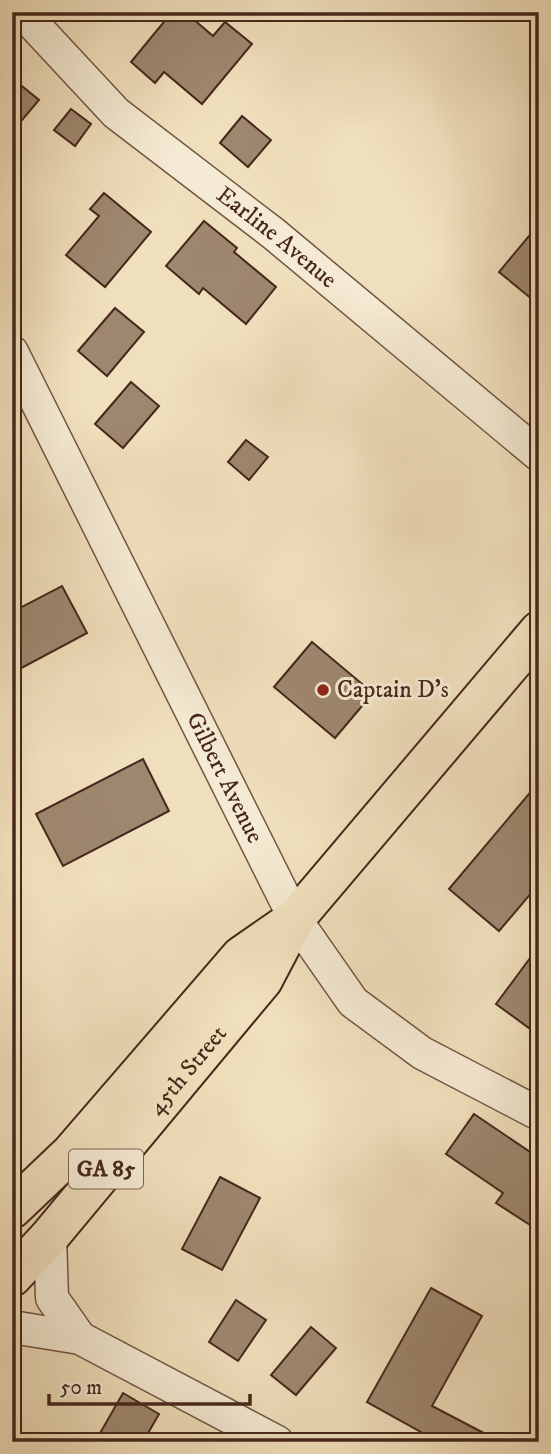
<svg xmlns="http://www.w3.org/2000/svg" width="551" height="1454" font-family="'IM FELL DW Pica',serif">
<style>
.building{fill:#9e876f;stroke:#46271b;stroke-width:2}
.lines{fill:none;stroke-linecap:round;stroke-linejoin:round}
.street-casing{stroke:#705543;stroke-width:35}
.primary-casing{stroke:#46271b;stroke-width:42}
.street{stroke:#f5ead3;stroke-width:32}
.primary{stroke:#f0dfbc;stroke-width:38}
.poi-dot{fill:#8f2418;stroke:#f5ead3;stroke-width:2.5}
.labels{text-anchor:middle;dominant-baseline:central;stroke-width:6;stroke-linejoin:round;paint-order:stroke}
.shield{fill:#f5ead3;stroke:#7a6252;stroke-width:2}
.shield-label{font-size:23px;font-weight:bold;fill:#46271b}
.street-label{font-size:24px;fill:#46271b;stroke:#f5ead3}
.poi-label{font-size:24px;fill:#46271b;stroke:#f5ead3;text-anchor:start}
</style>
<rect width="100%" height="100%" fill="#f0dfbc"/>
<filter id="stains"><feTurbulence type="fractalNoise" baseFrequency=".00286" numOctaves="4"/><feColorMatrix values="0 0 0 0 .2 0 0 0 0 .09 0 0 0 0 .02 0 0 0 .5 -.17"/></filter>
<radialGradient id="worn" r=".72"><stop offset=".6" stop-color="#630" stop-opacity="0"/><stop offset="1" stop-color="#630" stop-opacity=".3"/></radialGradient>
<g class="building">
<polygon points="172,12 185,12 213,36 225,22 252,44 202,104 164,72 155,83 131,62"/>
<polygon points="12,78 39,100 12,132"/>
<polygon points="71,109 91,124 75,146 54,130"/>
<polygon points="242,116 271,140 248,167 220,143"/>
<polygon points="104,193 151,232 105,287 66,255 99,216 90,209"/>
<polygon points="204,221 237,248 234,252 276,287 246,324 203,288 199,294 166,266"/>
<polygon points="539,224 539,305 499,272"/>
<polygon points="115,308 144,332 107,376 78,351"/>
<polygon points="131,382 159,406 123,448 95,424"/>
<polygon points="246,440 268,457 249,480 228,462"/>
<polygon points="62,586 87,633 12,673 12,612"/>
<polygon points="312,642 373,693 335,738 274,687"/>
<polygon points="143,759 169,811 63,866 36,814"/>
<polygon points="539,782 539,884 499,931 449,889"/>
<polygon points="539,946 539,1015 529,1028 496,1004"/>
<polygon points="474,1114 539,1158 539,1212 530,1225 496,1203 503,1193 446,1154"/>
<polygon points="220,1177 260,1198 222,1270 182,1249"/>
<polygon points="431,1288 482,1316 432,1406 501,1442 439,1442 367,1402"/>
<polygon points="236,1300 266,1320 238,1361 209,1342"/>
<polygon points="311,1327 336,1348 296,1395 271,1375"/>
<polygon points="123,1393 159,1414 143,1442 95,1442"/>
</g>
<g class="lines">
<g class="street-casing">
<g id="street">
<path id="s1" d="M22 12 116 113 274 234 539 455"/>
<path id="s2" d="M12 352 295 919 353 1002 422 1053 539 1114"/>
<polyline points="50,1236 52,1298 80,1338"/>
<polyline points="12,1327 80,1338 277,1442"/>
</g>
</g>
<g class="primary-casing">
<g id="primary">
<polyline points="12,1209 71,1153 241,956 290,922"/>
<path id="s3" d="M12 1277 50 1236 263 980 295 919 539 631"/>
</g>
</g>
<use href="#street" class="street"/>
<use href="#primary" class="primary"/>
</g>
<circle class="poi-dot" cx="323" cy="690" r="7"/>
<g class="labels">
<rect class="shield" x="69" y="1149.5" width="74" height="39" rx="5"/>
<g class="shield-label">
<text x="106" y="1169">GA 85</text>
</g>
<g class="street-label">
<text stroke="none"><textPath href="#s1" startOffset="341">Earline Avenue</textPath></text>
<text stroke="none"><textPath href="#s2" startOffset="476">Gilbert Avenue</textPath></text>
<text stroke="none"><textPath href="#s3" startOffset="271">45th Street</textPath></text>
</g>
<g class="poi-label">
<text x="337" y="690">Captain D's</text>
</g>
</g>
<rect width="551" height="1454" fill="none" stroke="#f0dfbc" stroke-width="42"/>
<rect x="14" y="14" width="523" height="1426" fill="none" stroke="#46271b" stroke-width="3.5"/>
<rect x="21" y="21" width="509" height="1412" fill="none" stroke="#46271b" stroke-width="2"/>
<path d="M49 1394v10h201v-10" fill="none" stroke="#46271b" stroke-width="3.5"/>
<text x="60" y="1394" font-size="21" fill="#46271b" stroke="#f5ead3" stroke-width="5" paint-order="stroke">50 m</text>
<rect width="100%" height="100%" filter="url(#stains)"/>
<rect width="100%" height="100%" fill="url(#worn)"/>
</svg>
